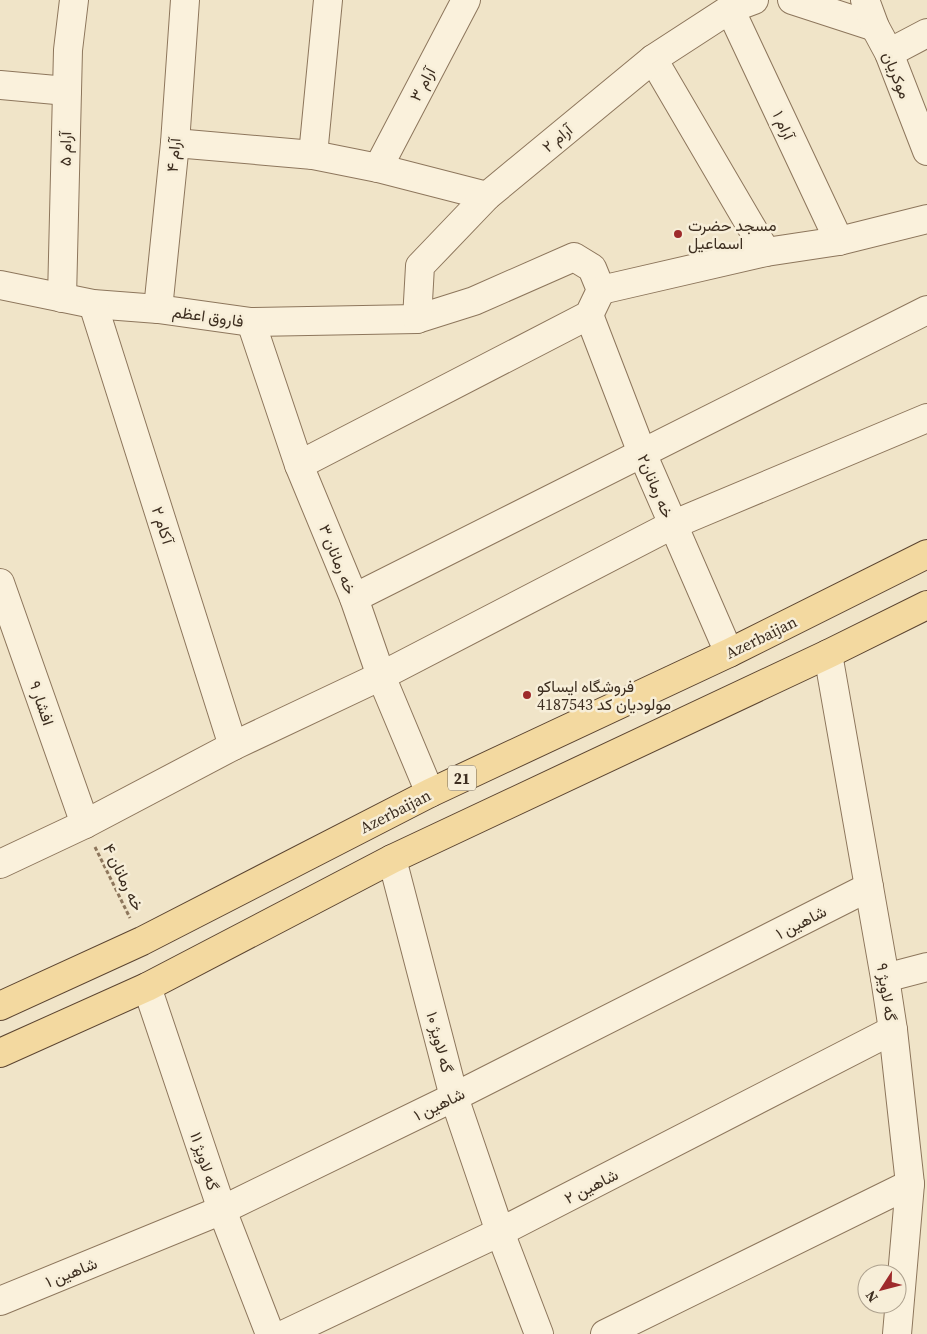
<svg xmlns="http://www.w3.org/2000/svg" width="927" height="1334" font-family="'Source Serif 4',Vazirmatn,serif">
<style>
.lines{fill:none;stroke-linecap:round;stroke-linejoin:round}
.street-casing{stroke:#8d765c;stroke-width:30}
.primary-casing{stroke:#5b4430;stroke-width:30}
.path{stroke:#8d765c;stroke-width:3;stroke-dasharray:4 2.5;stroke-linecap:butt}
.street{stroke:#faf1dc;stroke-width:28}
.primary{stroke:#f3d9a0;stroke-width:28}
.poi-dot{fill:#9e2a2b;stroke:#f7eed8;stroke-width:2}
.labels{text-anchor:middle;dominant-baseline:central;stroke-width:5;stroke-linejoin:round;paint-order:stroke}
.shield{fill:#f7eed8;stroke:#756857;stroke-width:1}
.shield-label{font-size:15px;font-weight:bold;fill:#3d2e20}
.street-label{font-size:16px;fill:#3d2e20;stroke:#f7eed8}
.poi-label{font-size:16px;fill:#3d2e20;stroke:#f7eed8;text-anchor:start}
</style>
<rect width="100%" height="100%" fill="#f0e4c8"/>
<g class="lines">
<g class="street-casing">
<g id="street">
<polyline points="792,0 875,27"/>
<polyline points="865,0 875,27 889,53 927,151"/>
<polyline points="730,9 839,241"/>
<polyline points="889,53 927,33"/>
<polyline points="653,59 766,252"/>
<polyline points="0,85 67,91"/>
<polyline points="175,143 313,155 378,168 487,196"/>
<polyline points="313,155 328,0"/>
<polyline points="378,168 466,0"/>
<polyline points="0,285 93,304 158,309 251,322 417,319 474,301 574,257 592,268 601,290 589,315 299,465"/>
<polyline points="601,290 766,252 839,241 927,219"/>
<polyline points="62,298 68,50 74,0"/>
<polyline points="93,304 233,746"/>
<polyline points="158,309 175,143 185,0"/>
<polyline points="589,315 642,453 729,653"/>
<polyline points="417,319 420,266 487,196 653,59 730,9 754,0"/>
<polyline points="251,322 299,465 354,598 381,676 430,793"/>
<polyline points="0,583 85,824"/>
<polyline points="354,598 927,310"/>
<polyline points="828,654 885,978 893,1030 910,1184 897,1334"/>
<polyline points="392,859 454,1097 500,1232 539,1334"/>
<polyline points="0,864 85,824 233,746 381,676 672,525 927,418"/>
<polyline points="885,978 927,967"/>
<polyline points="147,987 222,1210 270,1334"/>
<polyline points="0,1301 222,1210 454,1097 869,887"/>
<polyline points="285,1334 500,1232 893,1030"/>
<polyline points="605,1334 910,1184"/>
</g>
</g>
<g class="primary-casing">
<g id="primary">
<polyline points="0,1006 142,941 430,793 729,653 927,554"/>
<polyline points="0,1053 147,987 392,859 828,654 927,605"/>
</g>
</g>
<polyline class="path" points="95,847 130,918"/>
<use href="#street" class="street"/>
<use href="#primary" class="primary"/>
</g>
<g class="poi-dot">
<circle cx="678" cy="234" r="5"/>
<circle cx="527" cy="695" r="5"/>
</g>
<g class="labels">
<rect class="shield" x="448" y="765.5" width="28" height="25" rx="4"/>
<g class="shield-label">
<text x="462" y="778">21</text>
</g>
<g class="street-label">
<text transform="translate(897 75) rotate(68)">موکریان</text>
<text transform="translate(422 84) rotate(-62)">آرام ۳</text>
<text transform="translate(784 125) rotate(65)">آرام ۱</text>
<text transform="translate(557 138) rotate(-40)">آرام ۲</text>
<text transform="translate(65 149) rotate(-89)">آرام ۵</text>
<text transform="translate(173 155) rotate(-85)">آرام ۴</text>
<text transform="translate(208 316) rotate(8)">فاروق اعظم</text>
<text transform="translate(656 486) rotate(67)">خه رمانان۲</text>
<text transform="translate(163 525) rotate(72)">آکام ۲</text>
<text transform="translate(338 559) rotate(68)">خه رمانان ۳</text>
<text transform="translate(761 637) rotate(-26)">Azerbaijan</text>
<text transform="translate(42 703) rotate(71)">افشار ۹</text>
<text transform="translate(395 811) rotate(-27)">Azerbaijan</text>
<text transform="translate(124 877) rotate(64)">خه رمانان ۴</text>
<text transform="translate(801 922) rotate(-27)">شاهین ۱</text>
<text transform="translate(887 992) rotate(81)">گه لاویژ ۹</text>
<text transform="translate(440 1042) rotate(75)">گه لاویژ ۱۰</text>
<text transform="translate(439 1104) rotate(-26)">شاهین ۱</text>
<text transform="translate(205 1161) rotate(72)">گه لاویژ ۱۱</text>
<text transform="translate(591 1186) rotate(-27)">شاهین ۲</text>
<text transform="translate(71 1272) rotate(-22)">شاهین ۱</text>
</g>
<g class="poi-label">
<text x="688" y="225">مسجد حضرت<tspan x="688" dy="18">اسماعیل</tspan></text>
<text x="537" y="686">فروشگاە ایساکو<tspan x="537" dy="18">مولودیان کد 4187543</tspan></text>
</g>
</g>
<g transform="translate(882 1289) rotate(234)"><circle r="24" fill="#f7eed8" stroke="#ada18e"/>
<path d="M0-4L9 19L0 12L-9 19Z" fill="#9e2a2b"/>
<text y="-8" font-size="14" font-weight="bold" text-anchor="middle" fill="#3d2e20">N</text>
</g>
</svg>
